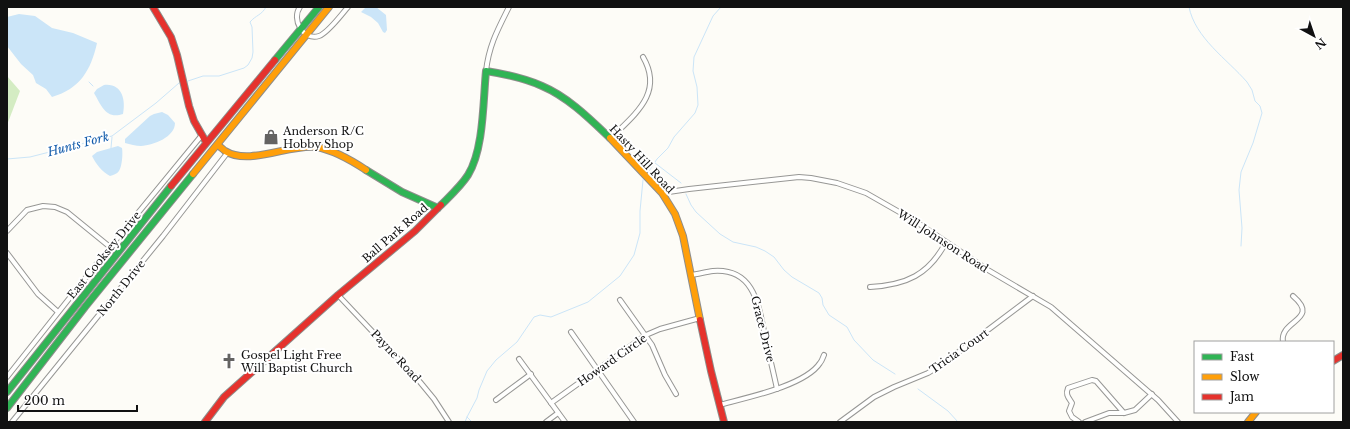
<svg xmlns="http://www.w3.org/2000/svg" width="1350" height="429" font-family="'Libre Baskerville',serif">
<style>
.forest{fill:#d4ecc3}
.water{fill:#cbe5f8}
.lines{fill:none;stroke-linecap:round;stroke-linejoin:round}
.stream{stroke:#cbe5f8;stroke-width:1}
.street-casing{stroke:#979795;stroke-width:6}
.fast-casing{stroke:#8e8d8b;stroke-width:8}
.slow-casing{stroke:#8e8d8b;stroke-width:8}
.jam-casing{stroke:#8e8d8b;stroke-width:8}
.street{stroke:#fffffe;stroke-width:4}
.fast{stroke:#30b455;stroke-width:6}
.slow{stroke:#ff9f0a;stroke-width:6}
.jam{stroke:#e5322d;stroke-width:6}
.labels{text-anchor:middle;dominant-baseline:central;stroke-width:4;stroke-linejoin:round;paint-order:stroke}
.poi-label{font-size:11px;fill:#111;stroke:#fff;text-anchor:start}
.street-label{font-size:11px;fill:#111;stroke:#fff}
.water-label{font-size:12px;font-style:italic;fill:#125bab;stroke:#fff}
</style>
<rect width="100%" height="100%" fill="#fdfcf7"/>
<polygon class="forest" points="7,76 20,91 7,125"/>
<g class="water">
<polygon points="366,7 376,7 386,15 387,30 385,33 383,32 378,23 371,17 361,12"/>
<path d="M19 14 35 16 52 28 73 33 97 43C91 70 80 89 52 97L46 89 36 83 33 75 21 64 7 46V17Z"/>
<path d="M104 85C122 83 126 100 123 114 106 120 101 105 94 93L97 89Z"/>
<path d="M162 112 168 115 175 123C175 137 154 145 141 146 136 146 130 144 125 143V139L150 116 154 114Z"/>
<path d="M118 146 122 148C123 154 122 166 119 171 117 174 113 175 110 176 102 172 96 164 92 156L97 152Z"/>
</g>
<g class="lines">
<g class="stream">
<path d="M1189 7C1195 38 1227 59 1247 82L1252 90 1255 101 1260 106 1262 113 1253 143 1241 172 1239 190 1242 228 1241 246"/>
<path d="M188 81 203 76H219L244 68 248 65 252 58 253 52 252 27 250 22C256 15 262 15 266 7"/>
<polyline points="89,82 93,86"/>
<polyline points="111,148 112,137"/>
<polyline points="7,159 30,157 112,136 156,103 179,83"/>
<polyline points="655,163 681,183"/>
<polyline points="649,171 657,159 668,148 674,137 695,113 698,105 697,87 693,71 694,57 713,16 721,7"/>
<polyline points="686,194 691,205 696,212 720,234 733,242 756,247 765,251 774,257 784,270 792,277 819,293 822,298 823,305 829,315 847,327 854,340 873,360 895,374"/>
<polyline points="918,389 948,411 958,422"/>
<polyline points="467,417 472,422"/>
<polyline points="465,422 467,417 477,398 479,390 487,371 496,360 517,342 534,317 540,315 551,317 588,302 620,276 634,255 640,233 640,211 643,180"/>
</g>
<g class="street-casing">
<g id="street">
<path d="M300 7C291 19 303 41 319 36 328 33 341 15 348 7"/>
<path d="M486 71C489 45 498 29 509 7"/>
<path d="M611 138C635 114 664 93 643 57"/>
<polyline points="662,193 689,189 799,177 811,178 837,183 866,193 915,221 988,270 1051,307 1158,400 1178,422"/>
<polyline points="7,231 27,210 43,206 55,207 67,212 110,247"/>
<polyline points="7,253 38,294 58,312"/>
<path d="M691 275C698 274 706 272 713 271 752 268 758 301 764 331 768 351 773 370 777 389"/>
<path d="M870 287C906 285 929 275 946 242"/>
<polyline points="338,295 420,382 434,399 449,422"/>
<polyline points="620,300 652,345 665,375 676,394"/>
<polyline points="571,332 634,422"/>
<path d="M1283 342C1279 320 1321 320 1293 296"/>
<polyline points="519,359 565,422"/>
<polyline points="7,377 110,247 202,135"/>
<polyline points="496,400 531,374"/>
<polyline points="551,403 646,335 660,329 700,318"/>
<path d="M719 405C745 398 805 386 820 363 822 361 823 357 824 355"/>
<polyline points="12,422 163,236 228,152"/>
<polyline points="546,422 558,413"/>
<polyline points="840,422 874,397 894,387 928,373 944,363 1033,296"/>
<path d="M1079 422 1072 417 1069 411 1072 403C1069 398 1065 395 1068 388L1092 380 1096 381 1124 413"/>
<polyline points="1085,422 1109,413 1124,413 1135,410 1152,394"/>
</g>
</g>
<g class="fast-casing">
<g id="fast">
<polyline points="275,60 319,7"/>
<polyline points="366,170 402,192 438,208"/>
<path d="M441 205C451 195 461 186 468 175 484 149 483 101 486 71 505 74 524 78 542 86 568 97 590 119 610 138"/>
<polyline points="7,392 171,186"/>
<polyline points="7,408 85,307 193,174"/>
</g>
</g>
<g class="slow-casing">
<g id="slow">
<polyline points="610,138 662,193 675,214 683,236 700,320"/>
<path d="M218 145C220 147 223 149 225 151 249 166 289 144 316 147 334 150 351 160 366 170"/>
<polyline points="193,174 329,7"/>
<polyline points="1248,422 1256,412"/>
</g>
</g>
<g class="jam-casing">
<g id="jam">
<polyline points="153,7 171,37 177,55 189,106 194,121 206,142"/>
<polyline points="171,186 275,60"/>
<polyline points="700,320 711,371 724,422"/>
<polyline points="1333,361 1343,355"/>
<polyline points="205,422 224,397 338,295 415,231 441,205"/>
</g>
</g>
<use href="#street" class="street"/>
<use href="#fast" class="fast"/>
<use href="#slow" class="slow"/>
<use href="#jam" class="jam"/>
</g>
<defs>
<g id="shop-bare" transform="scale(1.2)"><path d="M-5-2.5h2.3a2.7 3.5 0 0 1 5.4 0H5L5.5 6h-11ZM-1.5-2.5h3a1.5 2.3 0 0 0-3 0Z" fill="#646362" stroke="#fff" stroke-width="2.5" paint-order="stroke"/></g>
<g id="church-bare" transform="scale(1.2)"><path d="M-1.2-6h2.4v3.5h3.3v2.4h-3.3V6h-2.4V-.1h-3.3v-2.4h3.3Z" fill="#646362" stroke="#fff" stroke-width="2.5" paint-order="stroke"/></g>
</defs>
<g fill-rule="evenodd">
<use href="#shop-bare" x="271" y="137"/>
<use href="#church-bare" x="229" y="361"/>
</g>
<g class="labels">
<g class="poi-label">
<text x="283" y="131">Anderson R/C<tspan x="283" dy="13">Hobby Shop</tspan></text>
<text x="241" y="355">Gospel Light Free<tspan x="241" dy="13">Will Baptist Church</tspan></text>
</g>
<g class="street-label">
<text transform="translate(642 159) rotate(47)">Hasty Hill Road</text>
<text transform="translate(395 233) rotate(-41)">Ball Park Road</text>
<text transform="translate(943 241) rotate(33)">Will Johnson Road</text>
<text transform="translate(104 255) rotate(-51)">East Cooksey Drive</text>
<text transform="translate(121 288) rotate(-51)">North Drive</text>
<text transform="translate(763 329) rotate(76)">Grace Drive</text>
<text transform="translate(959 351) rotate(-35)">Tricia Court</text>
<text transform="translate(396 356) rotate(47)">Payne Road</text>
<text transform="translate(612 360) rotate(-35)">Howard Circle</text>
</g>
<g class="water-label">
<text transform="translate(78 144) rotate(-15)">Hunts Fork</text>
</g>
</g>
<rect width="1350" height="429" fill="none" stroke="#111111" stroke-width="16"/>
<rect x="1194" y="341" width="140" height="72" fill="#ffffff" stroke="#a0a0a0"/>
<rect x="1202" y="354" width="20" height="6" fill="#30b455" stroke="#a0a0a0"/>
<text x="1230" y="361" font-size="12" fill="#111111">Fast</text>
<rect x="1202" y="374" width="20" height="6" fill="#ff9f0a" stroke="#a0a0a0"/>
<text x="1230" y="381" font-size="12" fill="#111111">Slow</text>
<rect x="1202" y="394" width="20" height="6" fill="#e5322d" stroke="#a0a0a0"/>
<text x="1230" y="401" font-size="12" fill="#111111">Jam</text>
<g transform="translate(1314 36) rotate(140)" stroke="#ffffff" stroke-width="3" paint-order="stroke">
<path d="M0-3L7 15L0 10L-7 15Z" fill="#111111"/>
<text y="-6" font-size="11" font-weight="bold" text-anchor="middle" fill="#111111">N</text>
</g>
<path d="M18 405v6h119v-6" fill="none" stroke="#111111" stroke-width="2"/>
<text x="24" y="405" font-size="12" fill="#111111" stroke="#ffffff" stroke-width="3" paint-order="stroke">200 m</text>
</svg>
